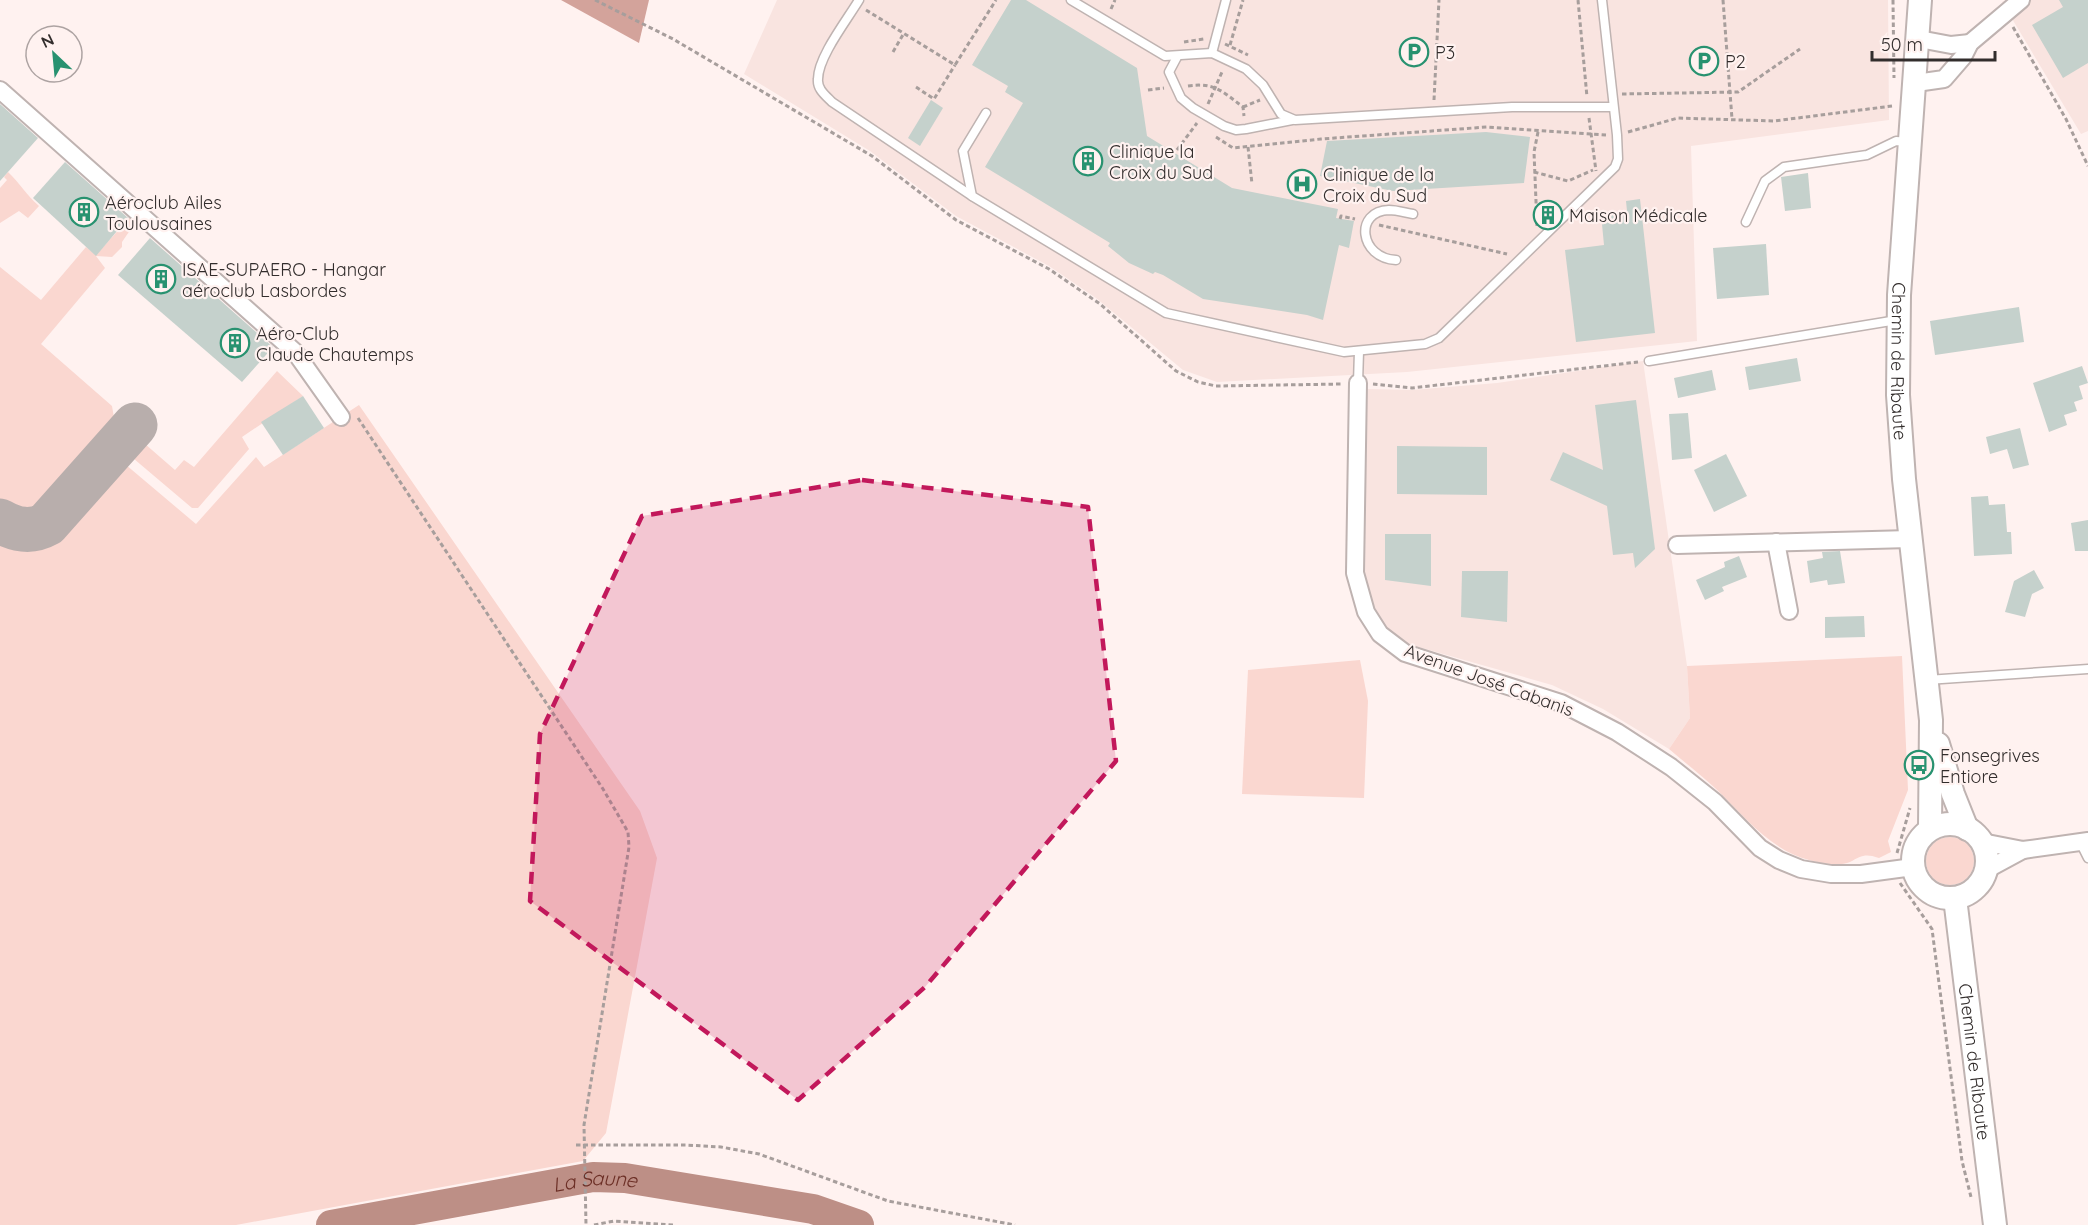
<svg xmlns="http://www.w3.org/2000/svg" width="2088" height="1225" font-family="Quicksand,sans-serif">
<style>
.built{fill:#f9e4e0}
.green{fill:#fad7d0}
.forest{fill:#d3a39b}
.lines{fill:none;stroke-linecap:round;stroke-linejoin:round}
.river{stroke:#bd8f86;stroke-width:30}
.taxiway{stroke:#b8aeac;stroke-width:45}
.building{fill:#c5d1cc}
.service-casing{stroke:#bfb3b1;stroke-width:11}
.minor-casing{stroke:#bfb3b1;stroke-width:20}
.secondary-casing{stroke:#bfb3b1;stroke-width:26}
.path{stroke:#a79e9c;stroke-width:3;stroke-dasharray:4.5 3;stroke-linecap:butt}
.service{stroke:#fff;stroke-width:8}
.minor{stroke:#fff;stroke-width:16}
.secondary{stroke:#fff;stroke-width:22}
.marked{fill:#c2185b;fill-opacity:0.2;stroke:#c2185b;stroke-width:4.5;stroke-dasharray:12 8;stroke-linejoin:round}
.labels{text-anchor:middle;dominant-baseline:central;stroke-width:4.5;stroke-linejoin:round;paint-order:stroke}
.poi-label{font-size:18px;fill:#322d2c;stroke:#fff2f0;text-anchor:start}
.street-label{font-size:18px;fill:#322d2c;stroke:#fff2f0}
.water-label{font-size:20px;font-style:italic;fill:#6c2f26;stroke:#fff2f0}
</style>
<rect width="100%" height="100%" fill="#fff2f0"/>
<g class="built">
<polygon points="777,0 1888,0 1889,120 1691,146 1697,341 1407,372 1217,382 1183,370 1096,298 1049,266 956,216 870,151 744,74"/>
<polygon points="2006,0 2088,0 2088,131 2081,134 2002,2"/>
<polygon points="1643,361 1687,666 1690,718 1669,749 1603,709 1552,685 1401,642 1384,626 1372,606 1365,581 1366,389 1412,390 1497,383"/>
</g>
<g class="green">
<path d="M8 172C20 183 26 195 39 206L28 218 19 211 0 223V188L7 180 4 177Z"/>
<path d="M133 214 137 220 122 242V247L112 257 96 256 105 268 41 344 112 406 116 429 45 509C30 521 15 520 0 510V267L41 300 86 247 96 255Z"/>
<polygon points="277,371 303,396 242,437 249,449 198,508 192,508 127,453 137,437 175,470 184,460 194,467"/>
<path d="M359 405 640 811 657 858 606 1133 583 1161 236 1225H0V532C53 561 89 494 119 459L196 524 256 457 264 467Z"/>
<path d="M1902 656 1908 790 1888 841 1891 852 1879 858C1865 853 1861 856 1850 862 1839 867 1819 863 1809 860 1770 850 1743 815 1715 788 1700 774 1684 762 1669 749L1690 718 1687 666Z"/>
<polygon points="1360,660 1368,701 1364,798 1242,794 1248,670"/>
<circle cx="1950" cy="861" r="24"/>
</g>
<polygon class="forest" points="561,0 649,0 639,43"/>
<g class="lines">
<path class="river" id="s1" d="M331 1225 593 1177 625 1178 813 1209 859 1225"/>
<path class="taxiway" d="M0 521C16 530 31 533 47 524L135 425"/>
</g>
<g class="building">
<polygon points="1011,0 1026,0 1137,68 1147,136 1232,188 1338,209 1336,218 1354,221 1349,248 1339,245 1323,320 1307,315 1203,299 1163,275 1155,272 1153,274 1129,263 1108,246 1110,243 985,167 1023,103 1005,92 1008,86 972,65"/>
<polygon points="2059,0 2088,0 2088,63 2063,78 2032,25 2063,7"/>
<polygon points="931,100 943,108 920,146 908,138"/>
<polygon points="0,104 38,138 0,181"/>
<polygon points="1486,132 1530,137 1524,183 1393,191 1320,176 1327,141"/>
<polygon points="65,162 128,218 96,256 33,198"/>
<polygon points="1808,173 1811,208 1785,211 1781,177"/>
<polygon points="1640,199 1655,333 1576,342 1565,250 1604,245 1601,214 1627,211 1626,201"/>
<polygon points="150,238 273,347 242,382 118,275"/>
<polygon points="1766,244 1769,295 1717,299 1713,248"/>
<polygon points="2019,307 2024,342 1935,355 1930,321"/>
<polygon points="1797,358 1801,381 1749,390 1745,367"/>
<polygon points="2082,366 2088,383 2079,386 2083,399 2074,402 2077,411 2064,415 2067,425 2049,432 2033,383"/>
<polygon points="1712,370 1716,390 1678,398 1674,378"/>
<polygon points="303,396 324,428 283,455 261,422"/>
<polygon points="1636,400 1655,549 1635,568 1633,553 1613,555 1607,506 1550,480 1563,452 1603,470 1595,405"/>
<polygon points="1688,413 1692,458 1672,460 1669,414"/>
<polygon points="2020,428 2029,465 2013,469 2007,449 1990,454 1986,437"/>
<polygon points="1397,446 1487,447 1487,495 1397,494"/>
<polygon points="1726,454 1747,496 1714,512 1694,470"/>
<polygon points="1988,496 1989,505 2005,504 2007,532 2011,532 2012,554 1974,556 1971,497"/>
<polygon points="2088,520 2088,551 2075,551 2071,523"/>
<polygon points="1385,534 1431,534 1431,586 1385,580"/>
<polygon points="1840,551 1845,583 1828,585 1827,580 1810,583 1807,561 1823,558 1822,552"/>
<polygon points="1739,556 1747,577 1722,587 1724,591 1705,600 1696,580 1725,567 1724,562"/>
<polygon points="2034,570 2044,588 2032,594 2025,617 2005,612 2014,581"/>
<polygon points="1462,571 1508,571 1507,622 1461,617"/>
<polygon points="1864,616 1865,637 1825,638 1825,617"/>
</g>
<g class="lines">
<g class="service-casing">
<g id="service">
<path d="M859 0C847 20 818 57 818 79 817 89 825 95 832 102L972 196"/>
<polyline points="1071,0 1165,56 1212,53 1246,69 1263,85 1281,114 1295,120 1512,107 1613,107"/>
<polyline points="1212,53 1226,0"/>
<polyline points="1177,57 1169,72 1181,98 1193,108 1224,126 1236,130 1246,129 1292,120"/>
<polyline points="986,113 963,151 972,196 1166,313 1344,352 1425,344 1439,338 1615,167 1618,159 1617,135 1602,0"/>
<polyline points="1746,222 1765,181 1784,167 1867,155 1896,141 1910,142"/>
<path d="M1396 260C1359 258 1354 211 1389 210 1397 210 1406 213 1413 214"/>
<polyline points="1649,361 1897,320"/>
<polyline points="1358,383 1359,351"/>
<polyline points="1927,680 2088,669"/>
<polyline points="2080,842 2088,858"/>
</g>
</g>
<g class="minor-casing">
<g id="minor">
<polyline points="1919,39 1951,45 1970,43"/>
<polyline points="1916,83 1944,79 1963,57 1970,43 2021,0"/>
<polyline points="0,90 295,352 341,417"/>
<polyline points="1358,383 1355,573 1366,612 1380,634 1405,653 1561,703 1617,732 1671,767 1715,802 1760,848 1779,860 1801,869 1831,874 1861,874 1913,867"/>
<polyline points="1776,542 1789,611"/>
<polyline points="1677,545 1910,539"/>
<polyline points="1982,842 2023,850 2088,841"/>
<polyline points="1986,870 2023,850"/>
</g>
</g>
<g class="secondary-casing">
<g id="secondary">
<path id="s2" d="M1920 0 1899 295 1898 395 1904 479 1931 720 1930 829"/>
<polyline points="1938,744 1953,794 1967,829"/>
<circle cx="1950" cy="861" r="37"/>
<path id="s3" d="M1955 898 1995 1225"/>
</g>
</g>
<g class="path">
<polyline points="595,0 673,39 872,156 956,220 1049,269 1100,304 1176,371 1198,382 1216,386 1343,384"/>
<polyline points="1578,0 1587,97"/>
<polyline points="1723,0 1732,119"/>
<polyline points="1893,0 1894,78"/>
<polyline points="1111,9 1115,0"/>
<polyline points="866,10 955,65 996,0"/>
<polyline points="2013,27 2066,119 2088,166"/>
<polyline points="1184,42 1204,39"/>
<polyline points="1225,44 1248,55"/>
<polyline points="1230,45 1243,0"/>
<polyline points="893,52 904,33"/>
<path d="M1188 86C1215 82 1223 92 1243 107L1244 116"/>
<polyline points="916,87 934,99 955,65"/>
<polyline points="1148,90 1164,88"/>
<polyline points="1622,94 1738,92 1800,49"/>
<polyline points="1434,100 1439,0"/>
<polyline points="1208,104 1222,72"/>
<polyline points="1243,107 1260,100"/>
<polyline points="1589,118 1596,171"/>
<polyline points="1628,132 1678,118 1774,121 1892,106"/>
<polyline points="1216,137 1233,148 1321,139 1487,127 1606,135"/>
<polyline points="1248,147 1252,184"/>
<polyline points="1177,150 1197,123"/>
<polyline points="1534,172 1568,181 1593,170"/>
<polyline points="1340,219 1341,216 1355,219"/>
<polyline points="1379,225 1507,254"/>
<polyline points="1537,226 1534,152 1538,132"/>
<polyline points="1373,384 1412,388 1638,362"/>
<polyline points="358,418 603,789 628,832 629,847 584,1125 586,1225"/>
<polyline points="1897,853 1910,808"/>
<polyline points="1900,883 1932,929 1962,1161 1971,1197"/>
<polyline points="576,1145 686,1145 721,1147 759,1154 888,1201 1015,1225"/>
<polyline points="594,1225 614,1221 673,1225"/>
</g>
<use href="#service" class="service"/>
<use href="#minor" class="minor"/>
<use href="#secondary" class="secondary"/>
</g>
<path class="marked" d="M862 480 1088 507 1116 761 925 987 798 1100 530 901 540 734 642 516Z"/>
<defs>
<g id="parking-ring" transform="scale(1.5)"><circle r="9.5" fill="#fff2f0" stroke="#289270" stroke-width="1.5"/><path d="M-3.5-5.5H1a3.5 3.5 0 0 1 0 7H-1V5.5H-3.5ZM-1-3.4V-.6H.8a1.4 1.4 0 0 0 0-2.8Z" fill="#289270"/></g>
<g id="building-ring" transform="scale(1.5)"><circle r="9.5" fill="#fff2f0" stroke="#289270" stroke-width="1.5"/><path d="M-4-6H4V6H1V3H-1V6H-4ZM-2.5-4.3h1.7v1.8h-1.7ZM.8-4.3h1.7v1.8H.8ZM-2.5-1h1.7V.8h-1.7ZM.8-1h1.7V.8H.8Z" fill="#289270"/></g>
<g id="hospital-ring" transform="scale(1.5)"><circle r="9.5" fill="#fff2f0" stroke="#289270" stroke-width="1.5"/><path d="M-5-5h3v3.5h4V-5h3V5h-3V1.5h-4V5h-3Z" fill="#289270"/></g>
<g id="bus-ring" transform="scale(1.5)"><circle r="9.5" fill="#fff2f0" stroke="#289270" stroke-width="1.5"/><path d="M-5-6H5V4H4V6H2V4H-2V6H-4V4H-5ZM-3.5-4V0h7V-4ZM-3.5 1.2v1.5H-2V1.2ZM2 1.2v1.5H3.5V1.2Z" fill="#289270"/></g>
</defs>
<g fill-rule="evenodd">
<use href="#parking-ring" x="1414" y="52"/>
<use href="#parking-ring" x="1704" y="61"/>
<use href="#building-ring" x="1088" y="161"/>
<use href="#hospital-ring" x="1302" y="184"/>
<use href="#building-ring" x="84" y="212"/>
<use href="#building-ring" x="1548" y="215"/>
<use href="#building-ring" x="161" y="279"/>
<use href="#building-ring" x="235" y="343"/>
<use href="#bus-ring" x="1919" y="765"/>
</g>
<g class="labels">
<g class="poi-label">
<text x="1435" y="52">P3</text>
<text x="1725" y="61">P2</text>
<text x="1109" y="151">Clinique la<tspan x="1109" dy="21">Croix du Sud</tspan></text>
<text x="1323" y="174">Clinique de la<tspan x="1323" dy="21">Croix du Sud</tspan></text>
<text x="105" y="202">Aéroclub Ailes<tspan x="105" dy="21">Toulousaines</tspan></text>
<text x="1569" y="215">Maison Médicale</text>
<text x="182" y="269">ISAE-SUPAERO - Hangar<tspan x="182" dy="21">aéroclub Lasbordes</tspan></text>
<text x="256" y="333">Aéro-Club<tspan x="256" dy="21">Claude Chautemps</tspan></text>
<text x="1940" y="755">Fonsegrives<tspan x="1940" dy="21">Entiore</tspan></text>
</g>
<g class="street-label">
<text stroke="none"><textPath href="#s2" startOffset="362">Chemin de Ribaute</textPath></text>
<text transform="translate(1489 680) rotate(20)">Avenue José Cabanis</text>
<text stroke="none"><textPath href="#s3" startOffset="165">Chemin de Ribaute</textPath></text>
</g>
<g class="water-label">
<text stroke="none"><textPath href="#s1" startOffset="268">La Saune</textPath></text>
</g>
</g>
<g transform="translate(54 54) rotate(334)"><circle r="28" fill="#fff2f0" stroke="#ada3a2" stroke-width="1.5"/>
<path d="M0-4.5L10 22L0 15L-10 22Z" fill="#289270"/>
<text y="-9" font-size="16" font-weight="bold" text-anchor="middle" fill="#322d2c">N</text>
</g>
<path d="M1872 51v9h123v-9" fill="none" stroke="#322d2c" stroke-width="3"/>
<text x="1881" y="51" font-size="18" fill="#322d2c" stroke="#fff2f0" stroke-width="4.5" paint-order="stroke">50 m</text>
</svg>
